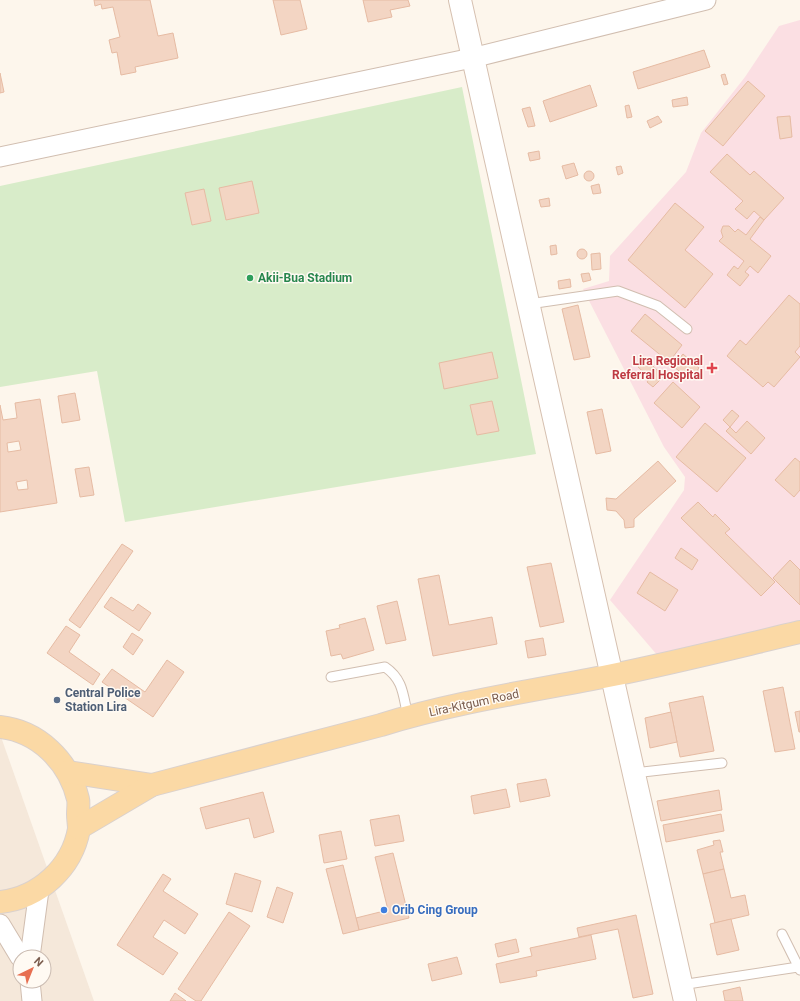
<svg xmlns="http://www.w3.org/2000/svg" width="800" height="1001" font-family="Roboto,sans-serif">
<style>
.residential{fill:#f5e8da;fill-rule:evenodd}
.medical{fill:#fbdfe3}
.green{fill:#d8ecc9}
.building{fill:#f3d5c3;stroke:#e6bba3;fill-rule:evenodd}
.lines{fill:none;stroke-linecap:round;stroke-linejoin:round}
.lane-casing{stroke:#d1beb0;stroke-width:11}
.street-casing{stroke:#d1beb0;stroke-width:21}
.secondary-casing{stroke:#d6c0b0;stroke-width:24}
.primary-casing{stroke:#dad1cd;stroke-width:24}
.lane{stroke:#fff;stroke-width:9}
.street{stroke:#fff;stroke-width:19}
.secondary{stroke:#fff;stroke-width:22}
.primary{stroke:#fbd9a5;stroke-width:22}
.leisure-dot{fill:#2e9e5b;stroke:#fffaf3;stroke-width:1.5}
.health-dot{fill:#e0444e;stroke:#fffaf3;stroke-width:1.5}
.service-dot{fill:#5c6f8a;stroke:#fffaf3;stroke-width:1.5}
.shop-dot{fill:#3f7fe0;stroke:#fffaf3;stroke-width:1.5}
.labels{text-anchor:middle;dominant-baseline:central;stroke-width:3;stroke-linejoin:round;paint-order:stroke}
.leisure-label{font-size:12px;font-weight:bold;fill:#27864d;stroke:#fffaf3;text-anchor:start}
.health-label{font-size:12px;font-weight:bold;fill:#be3a42;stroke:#fffaf3;text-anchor:end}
.service-label{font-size:12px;font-weight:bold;fill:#4e5e75;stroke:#fffaf3;text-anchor:start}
.street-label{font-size:12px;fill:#7a5c4d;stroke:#fffaf3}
.shop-label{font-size:12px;font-weight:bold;fill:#366cbe;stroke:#fffaf3;text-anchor:start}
</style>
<rect width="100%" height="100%" fill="#fdf6ec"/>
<path class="residential" d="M0 734 94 1001H0ZM20 957H44V981H20Z"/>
<polygon class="medical" points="800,20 800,620 658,656 610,600 684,490 685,477 664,447 583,289 609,281 610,256 686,172 701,133 745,77 779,26"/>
<polygon class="green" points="462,87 536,454 125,522 97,371 0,387 0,186"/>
<g class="building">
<polygon points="94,0 150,0 158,36 173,33 178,58 135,67 136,72 121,75 117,52 112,53 109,40 120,37 113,7 102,9 101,4 95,6"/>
<polygon points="273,0 300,0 307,29 281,35"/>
<polygon points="363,0 408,0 410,6 390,10 392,17 368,22"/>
<polygon points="704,50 710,67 638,89 633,72"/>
<polygon points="0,73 4,92 0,93"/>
<polygon points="725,74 728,84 724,85 721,75"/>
<polygon points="748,81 765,96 723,146 705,131"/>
<polygon points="590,85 597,106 550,122 543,101"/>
<polygon points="687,97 688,105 673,107 672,100"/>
<polygon points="629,105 632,117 627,118 625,106"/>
<polygon points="530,107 535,126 528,127 522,109"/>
<polygon points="658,116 662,122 650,128 647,121"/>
<polygon points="790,116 792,137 780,139 777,117"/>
<polygon points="539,151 540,159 530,161 528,153"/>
<polygon points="727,154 750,175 754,171 784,198 764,220 754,211 747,219 735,209 743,201 710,172"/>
<polygon points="574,163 578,175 566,179 562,166"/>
<polygon points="621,166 623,173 618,175 616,167"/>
<circle cx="589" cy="176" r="5"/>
<polygon points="252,181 259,213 226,220 219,188"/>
<polygon points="599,184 601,193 593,194 591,186"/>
<polygon points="204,189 211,221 192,225 185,193"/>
<polygon points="549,198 550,206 541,207 539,200"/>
<polygon points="675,203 704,227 685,250 713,274 685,308 628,260"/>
<polygon points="760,217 764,220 750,239 771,256 758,273 750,266 745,272 749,275 740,286 727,275 734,266 738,269 744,261 719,241 723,237 721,231 723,226 729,226 735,232 738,229 746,235"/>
<polygon points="556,245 557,254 551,255 550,246"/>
<circle cx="582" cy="254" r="5"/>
<polygon points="600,253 601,269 592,270 591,254"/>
<polygon points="589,273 591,280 583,282 581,274"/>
<polygon points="570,279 571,287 559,289 558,281"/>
<polygon points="789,295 800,304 800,346 795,352 800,357 774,387 768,382 763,387 727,356 740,340 746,345"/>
<polygon points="578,305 590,357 574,360 562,309"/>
<polygon points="645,314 682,345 669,362 631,331"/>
<polygon points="492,352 498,378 444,389 439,363"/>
<polygon points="683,354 699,368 690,380 673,366"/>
<polygon points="645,359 664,376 653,387 647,382 650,378 638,367"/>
<polygon points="673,382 700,407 682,428 654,403"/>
<polygon points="75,393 80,420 62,423 58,396"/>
<path d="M40 399 57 503 0 512V405L3 420 17 418 15 403ZM19 441 21 450 8 452 7 443ZM27 480 28 489 18 490 16 482Z"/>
<polygon points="492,401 499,431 477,435 470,405"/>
<polygon points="602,409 611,451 596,454 587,412"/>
<polygon points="732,410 739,416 730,427 723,420"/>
<polygon points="747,421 765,438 751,454 726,431 730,427 736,433"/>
<polygon points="705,423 746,458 717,492 676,457"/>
<polygon points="795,458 800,462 800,490 794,497 775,480"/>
<polygon points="658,461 676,481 634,519 634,527 625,528 624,520 616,511 607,510 606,498 616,499"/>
<polygon points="89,467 94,495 80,497 75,469"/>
<polygon points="698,502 713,517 715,514 730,529 725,533 775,582 761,596 681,518"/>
<polygon points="122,544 133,551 80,628 69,620"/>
<polygon points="681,548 698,560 692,570 675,558"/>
<polygon points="790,560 800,570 800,605 773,578"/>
<polygon points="551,563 564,622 540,627 527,567"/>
<polygon points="650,572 678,590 665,611 637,593"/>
<polygon points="439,575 449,625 492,617 497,644 433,656 418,579"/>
<polygon points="111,597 133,611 138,604 151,613 139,631 104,607"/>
<polygon points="397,601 406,640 386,644 377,606"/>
<polygon points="365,618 374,650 343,659 341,654 331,656 326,631 340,628 339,625"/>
<polygon points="66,626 80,635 69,652 100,674 93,685 47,653"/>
<polygon points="132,633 143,640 133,655 123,647"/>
<polygon points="543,638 546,655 528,658 525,641"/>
<polygon points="167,660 184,672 153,717 102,682 112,669 145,692"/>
<polygon points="783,687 795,749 775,752 763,691"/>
<polygon points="703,696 714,751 680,757 669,703"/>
<polygon points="800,711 800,732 799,732 795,712"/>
<polygon points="671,712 677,742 650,748 645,718"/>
<polygon points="546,779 550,796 520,802 517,784"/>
<polygon points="506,789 510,807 474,814 471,796"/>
<polygon points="719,790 722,810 661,821 657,801"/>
<polygon points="263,792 274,832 254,838 249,818 206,829 200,808"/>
<polygon points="721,814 724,831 666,842 663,825"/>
<polygon points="399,815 404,841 375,846 370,820"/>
<polygon points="341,831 347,859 324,863 319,835"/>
<polygon points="720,840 723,852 720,852 724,869 703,874 697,850 714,845 713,841"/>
<polygon points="393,853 409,918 359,930 356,918 388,910 375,857"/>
<polygon points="343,865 359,930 343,934 326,869"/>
<polygon points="724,869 731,898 745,895 749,915 715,923 703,874"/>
<polygon points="235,873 261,881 252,912 226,904"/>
<polygon points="163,874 171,879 163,891 198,914 185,934 164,920 153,937 178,953 163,975 117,945"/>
<polygon points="277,887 293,893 283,923 267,917"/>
<polygon points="229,912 250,926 201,1001 196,1001 178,989"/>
<polygon points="636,915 653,994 633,998 618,929 579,937 577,928"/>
<polygon points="731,919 739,950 717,955 710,924"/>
<polygon points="591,935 596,959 536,971 537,976 500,983 496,964 532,956 530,948"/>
<polygon points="516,939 519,952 498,957 495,944"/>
<polygon points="457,957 462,974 432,981 428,964"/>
<polygon points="740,987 743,1001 725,1001 723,991"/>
<polygon points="175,993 186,1001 170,1001"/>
</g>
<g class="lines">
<g class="lane-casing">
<g id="lane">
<polyline points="529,304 618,291 658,306 687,329"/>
<path d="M331 677 385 667C404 680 403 696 408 717"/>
<polyline points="634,773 722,763"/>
<polyline points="782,934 800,970"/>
<polyline points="681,985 798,967"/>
</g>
</g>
<g class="street-casing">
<g id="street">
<polyline points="0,157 472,58 706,0"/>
<polyline points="0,924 20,957"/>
<polyline points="30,957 39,890"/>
<polyline points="30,981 32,1001"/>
</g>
</g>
<g class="secondary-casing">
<polyline id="secondary" points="460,0 685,1001"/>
</g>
<g class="primary-casing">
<g id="primary">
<path d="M0 727C38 731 69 761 78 799 79 803 78 809 78 814 78 819 79 824 79 829 72 868 39 898 0 902"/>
<polyline points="68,772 152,785"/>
<path d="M79 828 152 785 381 725C455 702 532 691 608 676 673 663 736 647 800 632"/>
</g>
</g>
<use href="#lane" class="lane"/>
<use href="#street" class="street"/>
<use href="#secondary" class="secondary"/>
<use href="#primary" class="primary"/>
</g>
<circle class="leisure-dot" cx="250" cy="278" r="4"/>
<path class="health-dot" d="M710 362h4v4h4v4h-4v4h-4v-4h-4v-4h4z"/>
<circle class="service-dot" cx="57" cy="700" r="4"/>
<circle class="shop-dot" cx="384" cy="910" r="4"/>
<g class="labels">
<g class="leisure-label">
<text x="258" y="278">Akii-Bua Stadium</text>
</g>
<g class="health-label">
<text x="703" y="361">Lira Regional<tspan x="703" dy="14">Referral Hospital</tspan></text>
</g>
<g class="service-label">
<text x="65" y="693">Central Police<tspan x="65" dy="14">Station Lira</tspan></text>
</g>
<g class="street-label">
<text transform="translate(474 703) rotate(-12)">Lira-Kitgum Road</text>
</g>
<g class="shop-label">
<text x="392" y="910">Orib Cing Group</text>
</g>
</g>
<g transform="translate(32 969) rotate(43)"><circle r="19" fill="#fffaf3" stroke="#cabbb1"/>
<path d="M0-3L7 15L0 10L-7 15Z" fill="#e76f51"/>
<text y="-6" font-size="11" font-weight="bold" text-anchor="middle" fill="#7a5c4d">N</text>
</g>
</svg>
